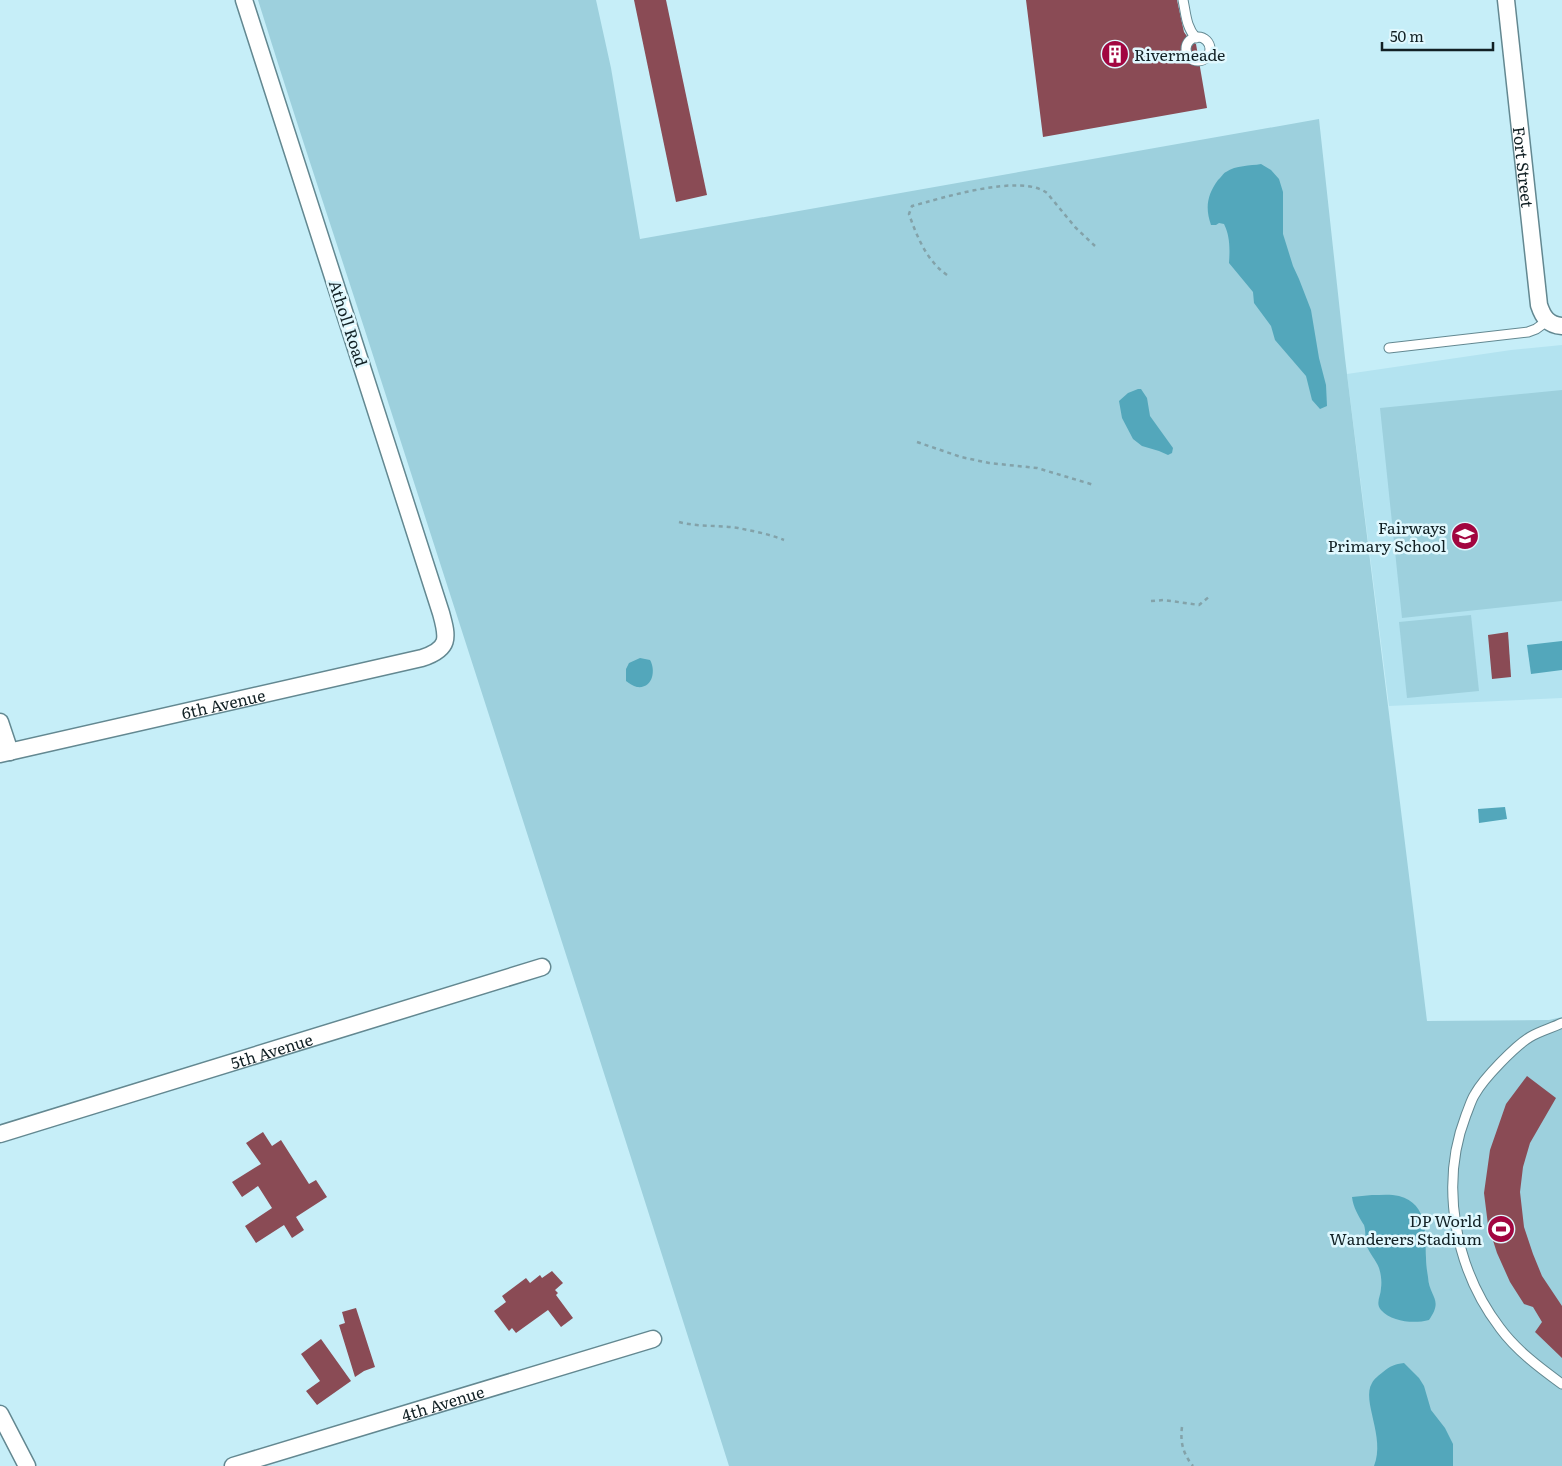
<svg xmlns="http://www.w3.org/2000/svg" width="1562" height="1466" font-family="Literata,serif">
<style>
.built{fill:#b3e3f0}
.green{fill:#9dd0dd}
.water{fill:#53a7bb}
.building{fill:#8a4b55}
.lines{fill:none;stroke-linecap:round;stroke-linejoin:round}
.service-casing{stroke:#638891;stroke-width:11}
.minor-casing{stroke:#638891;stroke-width:19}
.path{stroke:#83a2a9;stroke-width:2.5;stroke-dasharray:4 4;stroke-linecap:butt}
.service{stroke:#fff;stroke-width:9}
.minor{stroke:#fff;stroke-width:16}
.labels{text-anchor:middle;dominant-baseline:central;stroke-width:5;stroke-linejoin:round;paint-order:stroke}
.poi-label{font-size:16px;fill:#112024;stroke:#e0f8fe;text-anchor:end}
.street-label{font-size:16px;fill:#112024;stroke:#e0f8fe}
</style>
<rect width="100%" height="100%" fill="#c6eef8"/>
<polygon class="built" points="1562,345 1562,698 1389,706 1347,374 1511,350"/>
<g class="green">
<path d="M258 0H596L611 68 640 239 1319 119 1345 358 1427 1021 1549 1020 1562 1017V1466H729C617 1112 503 758 389 405 346 270 300 135 258 0Z"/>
<polygon points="1562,390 1562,601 1402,618 1380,408"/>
<polygon points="1471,615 1479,691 1407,698 1399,622"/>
</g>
<g class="water">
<path d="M1261 164 1271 170 1279 179 1283 192V234L1293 266 1299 279 1311 310 1319 358 1326 385 1327 406 1320 409 1312 400 1306 376 1275 340 1271 326 1254 303 1253 292 1229 263C1230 249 1230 236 1224 224L1219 223 1216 225H1211C1205 208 1207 195 1218 180 1221 178 1223 173 1226 172 1236 165 1250 166 1261 164Z"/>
<polygon points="1138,389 1141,389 1147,398 1150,416 1173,448 1172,453 1168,455 1159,451 1142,446 1133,439 1122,418 1119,401 1128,393"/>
<polygon points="1562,641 1562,670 1531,674 1527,645"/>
<path d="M640 658 650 660C656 670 653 689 637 687 633 686 629 683 626 681V669L629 663Z"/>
<polygon points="1505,807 1507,819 1479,823 1478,809"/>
<path d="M1372 1195C1381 1195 1391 1194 1399 1196 1429 1204 1425 1235 1426 1258 1426 1264 1427 1271 1428 1277 1429 1297 1444 1299 1429 1320 1414 1324 1392 1322 1381 1310 1375 1303 1381 1296 1381 1288 1382 1282 1381 1274 1379 1268 1376 1260 1369 1253 1366 1244 1365 1238 1366 1231 1364 1225 1359 1217 1353 1207 1352 1197Z"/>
<path d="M1404 1363 1419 1378 1424 1386 1431 1410 1445 1428 1453 1444V1466H1374C1386 1437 1361 1401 1372 1383 1374 1379 1379 1375 1383 1372 1390 1366 1395 1364 1404 1363Z"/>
</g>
<g class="building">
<polygon points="634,0 666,0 707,195 676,202"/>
<polygon points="1026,0 1177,0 1184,32 1191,42 1196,44 1207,108 1043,137"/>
<polygon points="1508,632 1511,677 1492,679 1488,635"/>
<polygon points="1527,1076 1556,1098 1530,1143 1523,1167 1520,1192 1524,1227 1533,1254 1542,1276 1562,1306 1562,1358 1535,1332 1542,1322 1533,1307 1524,1304 1510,1282 1497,1253 1488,1225 1484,1193 1490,1150 1506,1104"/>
<polygon points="263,1132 272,1146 281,1140 309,1184 316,1180 327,1197 296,1217 304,1230 292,1238 284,1225 256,1243 245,1226 272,1208 258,1186 242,1197 232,1182 261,1164 246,1143"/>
<polygon points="552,1271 563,1283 555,1290 558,1293 556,1295 573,1318 561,1327 548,1310 516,1333 512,1328 509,1331 494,1311 506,1302 502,1296 526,1278 530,1283 540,1275 542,1278"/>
<polygon points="356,1308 375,1367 364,1371 355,1377 339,1325 345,1323 342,1312"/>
<polygon points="321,1339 351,1381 317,1405 306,1391 320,1381 301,1354"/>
</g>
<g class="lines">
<g class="service-casing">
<g id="service">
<path d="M1183 0C1186 14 1186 27 1196 38"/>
<circle cx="1198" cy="49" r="12"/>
<polyline points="1389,348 1528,332 1536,329 1547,321"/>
<path d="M1562 1023C1552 1028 1540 1031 1530 1037 1515 1046 1484 1078 1475 1094 1471 1100 1469 1108 1466 1115 1439 1185 1455 1269 1500 1328 1516 1350 1540 1368 1562 1384"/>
</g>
</g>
<g class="minor-casing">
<g id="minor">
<path id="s1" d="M1506 0 1539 305C1543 317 1548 325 1562 326"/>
<polyline points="0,722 10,752"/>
<path id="s2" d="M0 754 422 658C450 649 448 638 441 613L244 0"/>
<path id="s3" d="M0 1134 542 967"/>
<polyline points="0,1414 27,1466"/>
<path id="s4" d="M233 1466 653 1339"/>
</g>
</g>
<g class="path">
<path d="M947 275C927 261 917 237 909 214L912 206C943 198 1020 173 1047 193L1075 227 1095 246"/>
<polyline points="917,442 961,457 989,463 1037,468 1094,485"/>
<path d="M679 522C698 527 718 525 738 528 753 531 769 534 784 540"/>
<polyline points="1151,601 1164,600 1199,605 1210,596"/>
<path d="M1182 1427C1180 1442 1183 1454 1193 1466"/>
</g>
<use href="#service" class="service"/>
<use href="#minor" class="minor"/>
</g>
<defs>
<g id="building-disc" transform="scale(1.4375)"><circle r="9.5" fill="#a20640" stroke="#e0f8fe"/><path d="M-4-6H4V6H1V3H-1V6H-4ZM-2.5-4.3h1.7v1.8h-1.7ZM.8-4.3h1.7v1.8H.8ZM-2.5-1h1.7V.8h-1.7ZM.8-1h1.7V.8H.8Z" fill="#fff"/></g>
<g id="school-disc" transform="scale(1.4375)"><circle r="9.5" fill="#a20640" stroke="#e0f8fe"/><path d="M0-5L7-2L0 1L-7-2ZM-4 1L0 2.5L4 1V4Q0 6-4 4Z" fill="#fff"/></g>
<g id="stadium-disc" transform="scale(1.4375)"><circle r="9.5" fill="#a20640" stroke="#e0f8fe"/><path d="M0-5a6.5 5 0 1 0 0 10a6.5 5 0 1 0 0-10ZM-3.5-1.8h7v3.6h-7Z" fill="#fff"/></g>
</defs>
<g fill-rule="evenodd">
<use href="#building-disc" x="1115" y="54"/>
<use href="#school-disc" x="1465" y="536"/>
<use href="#stadium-disc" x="1501" y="1229"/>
</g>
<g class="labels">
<g class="poi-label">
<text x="1134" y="54" text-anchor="start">Rivermeade</text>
<text x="1446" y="527">Fairways<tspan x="1446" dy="18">Primary School</tspan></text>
<text x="1482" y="1220">DP World<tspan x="1482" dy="18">Wanderers Stadium</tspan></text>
</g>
<g class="street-label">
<text stroke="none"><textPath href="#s1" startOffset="168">Fort Street</textPath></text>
<text transform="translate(349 323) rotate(72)">Atholl Road</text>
<text stroke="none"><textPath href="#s2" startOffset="229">6th Avenue</textPath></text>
<text stroke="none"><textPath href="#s3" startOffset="284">5th Avenue</textPath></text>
<text stroke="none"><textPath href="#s4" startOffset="219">4th Avenue</textPath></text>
</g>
</g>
<path d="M1382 42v8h111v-8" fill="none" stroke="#112024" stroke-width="2.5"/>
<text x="1390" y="42" font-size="15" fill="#112024" stroke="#e0f8fe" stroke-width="4" paint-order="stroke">50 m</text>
</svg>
